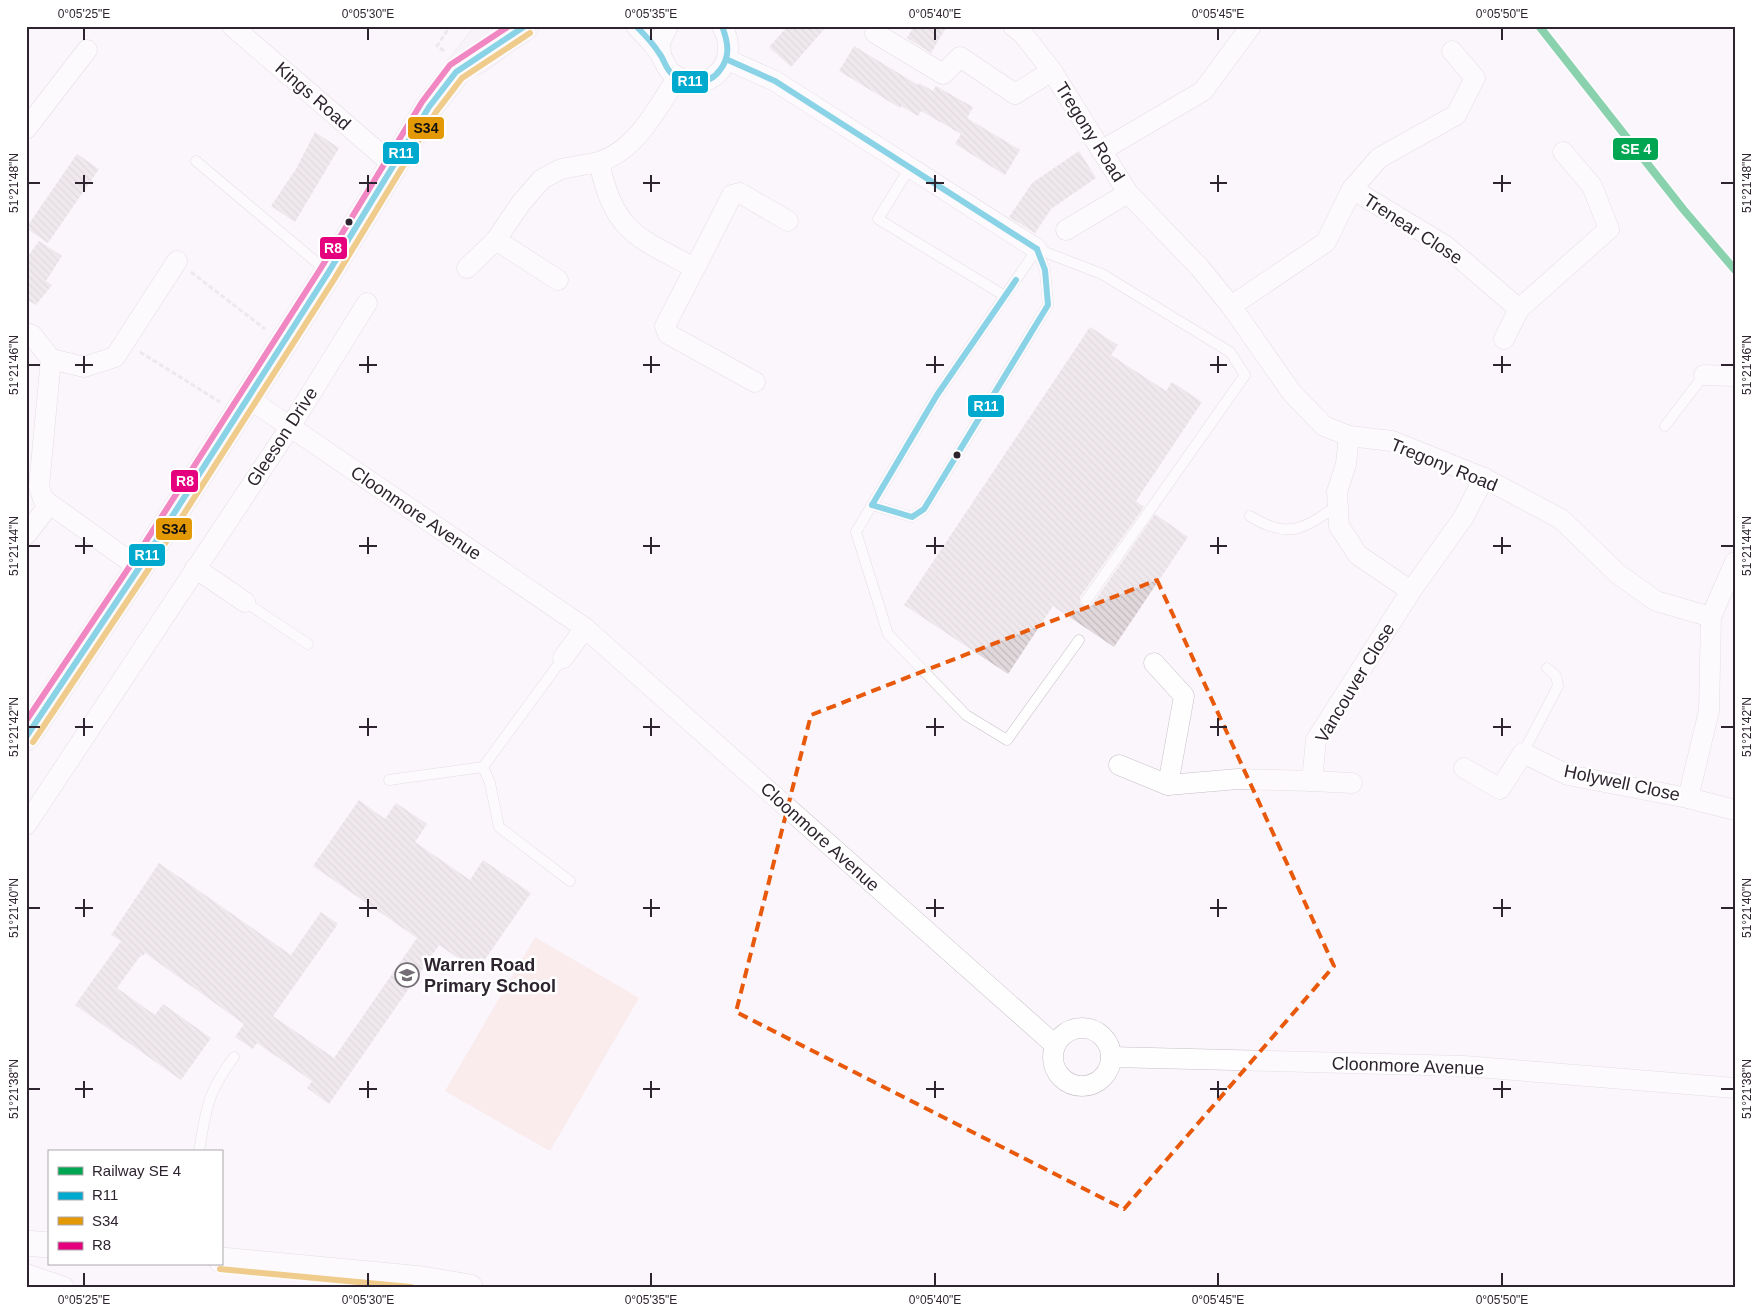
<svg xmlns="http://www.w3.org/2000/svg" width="1761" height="1313" font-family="Helvetica,sans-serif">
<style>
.green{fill:#f8dedc}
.building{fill:url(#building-back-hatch)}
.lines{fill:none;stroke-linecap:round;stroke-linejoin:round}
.service-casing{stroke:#c7c0c7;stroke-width:11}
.minor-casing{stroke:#c7c0c7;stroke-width:21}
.tertiary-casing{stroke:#c7c0c7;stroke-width:26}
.primary-casing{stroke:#d8d4d8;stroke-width:29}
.path{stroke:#dad7da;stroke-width:3;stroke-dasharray:5 2.5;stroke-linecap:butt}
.service{stroke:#fefefe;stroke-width:10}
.minor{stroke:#fefefe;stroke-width:20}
.tertiary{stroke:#fefefe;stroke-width:25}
.primary{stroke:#f1eff6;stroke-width:28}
.bus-1-casing{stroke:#fff;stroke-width:10}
.bus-2-casing{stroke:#fff;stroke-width:10}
.bus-3-casing{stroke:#fff;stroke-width:10}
.bus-1{stroke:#00a9ce;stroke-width:6}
.bus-2{stroke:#e39905;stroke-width:6}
.bus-3{stroke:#e5007d;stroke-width:6}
.rail-1-casing{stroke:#fff;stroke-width:11}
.rail-1{stroke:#00a651;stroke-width:8}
.marked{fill:none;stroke:#e8590c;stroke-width:4;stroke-dasharray:10 6;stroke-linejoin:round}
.ticks{fill:none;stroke:#2e242f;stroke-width:2}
.bus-dot{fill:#2e242f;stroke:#fff;stroke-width:2}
.labels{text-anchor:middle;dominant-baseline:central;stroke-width:5;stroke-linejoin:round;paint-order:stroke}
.street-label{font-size:18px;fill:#2e242f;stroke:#fff}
.poi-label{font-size:18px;font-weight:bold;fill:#2e242f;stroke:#fff;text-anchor:start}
.line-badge{stroke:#fff;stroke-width:2}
.badge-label{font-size:14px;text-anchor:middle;font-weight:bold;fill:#fff}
.pale-badge-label{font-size:14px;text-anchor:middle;font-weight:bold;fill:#111}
.neatline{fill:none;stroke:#2e242f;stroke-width:2}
.ticks-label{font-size:12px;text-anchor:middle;fill:#2e242f}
</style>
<defs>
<pattern id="building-back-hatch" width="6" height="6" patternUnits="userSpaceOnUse" patternTransform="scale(1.25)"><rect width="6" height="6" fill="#e1d8dc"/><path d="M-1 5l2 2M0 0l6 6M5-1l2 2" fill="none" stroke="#c1b9bd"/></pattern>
</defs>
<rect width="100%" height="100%" fill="#fbf6fb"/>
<polygon class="green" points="535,937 639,998 550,1151 445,1091"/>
<g class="building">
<polygon points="788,26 827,26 791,67 769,47"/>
<polygon points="914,26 947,26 931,53 907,38"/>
<polygon points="854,46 918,85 919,83 933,91 936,86 973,107 967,118 1020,150 1005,175 955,144 961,134 921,111 918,116 901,106 900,108 839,71"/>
<polygon points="315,132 339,148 295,222 271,206 296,169"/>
<polygon points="1079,151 1096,178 1051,209 1035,233 1009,217 1032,183"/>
<polygon points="77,154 99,169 48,243 26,228"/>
<polygon points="39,241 62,256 46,281 52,285 36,305 26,299 26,259"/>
<polygon points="1090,327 1118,345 1111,355 1166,391 1172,382 1202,402 1136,501 1144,507 1080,597 1080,604 1086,608 1092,605 1155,514 1188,537 1114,647 1053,606 1008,674 904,605"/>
<polygon points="359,800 385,819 396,803 427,824 415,842 470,880 483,860 531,893 477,971 439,945 329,1104 307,1088 312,1081 257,1043 253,1049 235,1037 244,1024 145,953 143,956 141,955 117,988 155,1015 163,1004 211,1038 181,1080 75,1005 121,941 111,935 159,863 291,955 321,912 338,924 273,1016 334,1058 417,938 313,866"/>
</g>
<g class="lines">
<g class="service-casing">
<g id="service">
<polyline points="196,161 328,272"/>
<polyline points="909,169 878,219 1005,296"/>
<polyline points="1037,249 937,395 856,532 888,634 966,715 1007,740 1079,640"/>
<polyline points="1037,249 1102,274 1230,352 1245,375 1086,601"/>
<polyline points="1665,426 1704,375"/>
<polyline points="872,505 912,517 924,509 1048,305 1045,270 1037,249"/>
<path d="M1250 516C1288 540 1304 529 1338 505"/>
<polyline points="245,602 308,644"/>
<polyline points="1523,753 1558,686 1556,676 1547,668"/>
<polyline points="483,767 563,658"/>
<polyline points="389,780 483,767 490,783 499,827 570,881"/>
<path d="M199 1152C206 1109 207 1093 234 1057"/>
</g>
</g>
<g class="minor-casing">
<g id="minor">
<polyline points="232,26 385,158 395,164"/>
<path d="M636 26C644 34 652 43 659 52 664 59 665 68 673 74 706 99 743 63 722 26"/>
<polyline points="1013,26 1023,34 1052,71 1128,193 1200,268 1231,306 1292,393 1324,426 1349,436 1392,441 1484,478 1561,519 1618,574 1656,601 1711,617"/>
<polyline points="875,33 943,74 960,57 1015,94 1052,71"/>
<polyline points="661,54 660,42 668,26"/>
<polyline points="728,60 775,81 1037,249"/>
<path d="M678 77C656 109 638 149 599 162 614 232 636 237 695 268L665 326 668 334 755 382"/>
<polyline points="26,129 87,50"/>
<polyline points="1101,151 1203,91 1251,26"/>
<polyline points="1352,189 1379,158 1456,115 1475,78 1452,51"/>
<polyline points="1066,230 1128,193"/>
<polyline points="496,240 558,280"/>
<polyline points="467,268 496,240 521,203 542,179 561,169 599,162"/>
<polyline points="695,268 732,195 740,193 788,221"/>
<polyline points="1231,306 1326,242 1352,189 1446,246 1519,309 1609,229 1592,186 1563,152"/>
<polyline points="26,333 32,335 51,359 39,486 43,499 139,568"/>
<polyline points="1504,339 1519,309"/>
<polyline points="51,359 84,367 115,357 177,261"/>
<polyline points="1704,375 1735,376"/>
<polyline points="248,398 585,628 1055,1045"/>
<polyline points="1349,436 1346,464 1337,492 1339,526 1358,555 1411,591"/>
<polyline points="26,535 49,505"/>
<polyline points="1735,562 1711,617 1709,711 1688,798 1735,810"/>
<polyline points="195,568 245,602"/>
<polyline points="563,658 585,628"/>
<polyline points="1154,663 1184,696 1168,785"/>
<polyline points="1119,765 1168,785 1238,779 1312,781 1316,740 1411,591 1463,518 1484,478"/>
<polyline points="1464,768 1500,789 1523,753 1568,775 1688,798"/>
<polyline points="1312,781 1352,783"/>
<polyline points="26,825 290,427 367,303"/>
<circle cx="1082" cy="1057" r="29"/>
<polyline points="1111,1057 1464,1066 1735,1088"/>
<polyline points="26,1274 64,1287"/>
</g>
</g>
<g class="tertiary-casing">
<g id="tertiary">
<polyline points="26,1243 49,1245"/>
<polyline points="221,1260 422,1279 470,1287"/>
</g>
</g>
<g class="primary-casing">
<g id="primary">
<polyline points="475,61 525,26"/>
<polyline points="26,737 139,568 328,273 429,107 493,26"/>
</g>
</g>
<g class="path">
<polyline points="444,51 437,46 450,26"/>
<polyline points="191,272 265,329"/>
<polyline points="140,352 220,402"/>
</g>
<use href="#service" class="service"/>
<use href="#minor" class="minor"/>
<use href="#tertiary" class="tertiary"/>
<use href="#primary" class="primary"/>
<g class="bus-1-casing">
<g id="bus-1">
<path d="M636 26C644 34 653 43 659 53 664 59 665 67 671 73 685 85 709 86 720 70 731 56 728 42 722 26"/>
<polyline points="728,60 775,81 1037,249"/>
<polyline points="872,505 912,517 924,509 1048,305 1045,270 1037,249"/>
<polyline points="872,505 937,395 1016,280"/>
<polyline points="26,737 139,568 328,273 429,107 456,72 525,26"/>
</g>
</g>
<g class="bus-2-casing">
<g id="bus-2">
<polyline points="33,742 146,573 335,278 436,112 462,78 530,33"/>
<polyline points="220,1269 411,1287"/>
</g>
</g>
<g class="bus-3-casing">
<polyline id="bus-3" points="26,721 132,563 321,268 422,102 450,65 509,26"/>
</g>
<use href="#bus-1" class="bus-1"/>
<use href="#bus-2" class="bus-2"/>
<use href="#bus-3" class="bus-3"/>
<g class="rail-1-casing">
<polyline id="rail-1" points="1539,26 1683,209 1735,270"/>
</g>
<use href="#rail-1" class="rail-1"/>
</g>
<path d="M0 0H1761V1313H0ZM1157 580 1334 966 1124 1209 736 1012 811 715Z" fill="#fbf6fb" fill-opacity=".55" fill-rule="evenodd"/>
<path class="marked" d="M1157 580 1334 966 1124 1209 736 1012 811 715Z"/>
<path class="ticks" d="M84 28V40M368 28V40M651 28V40M935 28V40M1218 28V40M1502 28V40M84 175V192M368 175V192M651 175V192M935 175V192M1218 175V192M1502 175V192M28 183H40M75 183H93M359 183H377M643 183H660M926 183H944M1210 183H1227M1493 183H1511M1721 183H1734M84 356V373M368 356V373M651 356V373M935 356V373M1218 356V373M1502 356V373M28 365H40M75 365H93M359 365H377M643 365H660M926 365H944M1210 365H1227M1493 365H1511M1721 365H1734M84 537V554M368 537V554M651 537V554M935 537V554M1218 537V554M1502 537V554M28 546H40M75 546H93M359 546H377M643 546H660M926 546H944M1210 546H1227M1493 546H1511M1721 546H1734M84 718V736M368 718V736M651 718V736M935 718V736M1218 718V736M1502 718V736M28 727H40M75 727H93M359 727H377M643 727H660M926 727H944M1210 727H1227M1493 727H1511M1721 727H1734M84 899V917M368 899V917M651 899V917M935 899V917M1218 899V917M1502 899V917M28 908H40M75 908H93M359 908H377M643 908H660M926 908H944M1210 908H1227M1493 908H1511M1721 908H1734M84 1081V1098M368 1081V1098M651 1081V1098M935 1081V1098M1218 1081V1098M1502 1081V1098M28 1089H40M75 1089H93M359 1089H377M643 1089H660M926 1089H944M1210 1089H1227M1493 1089H1511M1721 1089H1734M84 1273V1286M368 1273V1286M651 1273V1286M935 1273V1286M1218 1273V1286M1502 1273V1286"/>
<defs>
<g id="school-ring" transform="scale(1.25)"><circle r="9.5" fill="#fff" stroke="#766e76" stroke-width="1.5"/><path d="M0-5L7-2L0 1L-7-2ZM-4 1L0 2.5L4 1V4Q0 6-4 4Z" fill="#766e76"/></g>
</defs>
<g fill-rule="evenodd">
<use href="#school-ring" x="407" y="975"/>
</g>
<g class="bus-dot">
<circle cx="349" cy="222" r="4.5"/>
<circle cx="957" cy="455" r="4.5"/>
</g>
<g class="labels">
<g class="street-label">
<text transform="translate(313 96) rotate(41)">Kings Road</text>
<text transform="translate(1090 132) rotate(58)">Tregony Road</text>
<text transform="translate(1413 229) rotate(33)">Trenear Close</text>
<text transform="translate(282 437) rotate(-57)">Gleeson Drive</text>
<text transform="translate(1444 465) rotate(22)">Tregony Road</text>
<text transform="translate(416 513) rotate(34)">Cloonmore Avenue</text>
<text transform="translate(1355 683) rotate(-59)">Vancouver Close</text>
<text transform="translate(1622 783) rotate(12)">Holywell Close</text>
<text transform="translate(820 837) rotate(42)">Cloonmore Avenue</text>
<text transform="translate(1408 1066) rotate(2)">Cloonmore Avenue</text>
</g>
<g class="poi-label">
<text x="424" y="965">Warren Road<tspan x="424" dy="21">Primary School</tspan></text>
</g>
</g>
<g class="line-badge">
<rect x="671" y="70" width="38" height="24" rx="5" fill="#00a9ce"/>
<rect x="407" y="116" width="38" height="24" rx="5" fill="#e39905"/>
<rect x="1612" y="137" width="47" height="24" rx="5" fill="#00a651"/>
<rect x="382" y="141" width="38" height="24" rx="5" fill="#00a9ce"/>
<rect x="319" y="236" width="29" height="24" rx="5" fill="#e5007d"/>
<rect x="967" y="394" width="38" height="24" rx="5" fill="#00a9ce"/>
<rect x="170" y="469" width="29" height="24" rx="5" fill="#e5007d"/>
<rect x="155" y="517" width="38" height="24" rx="5" fill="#e39905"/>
<rect x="128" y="543" width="38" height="24" rx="5" fill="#00a9ce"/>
</g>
<g class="badge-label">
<text x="690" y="86">R11</text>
<text x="1636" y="154">SE 4</text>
<text x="401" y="158">R11</text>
<text x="333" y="253">R8</text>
<text x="986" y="411">R11</text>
<text x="185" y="486">R8</text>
<text x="147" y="560">R11</text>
</g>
<g class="pale-badge-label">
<text x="426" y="133">S34</text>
<text x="174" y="534">S34</text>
</g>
<rect width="1761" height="1313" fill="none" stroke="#ffffff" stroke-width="55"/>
<rect x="48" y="1150" width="175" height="115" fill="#ffffff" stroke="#aba7ac"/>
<rect x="58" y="1167" width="25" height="8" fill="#00a651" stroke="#aba7ac"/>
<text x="92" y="1176" font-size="15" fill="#2e242f">Railway SE 4</text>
<rect x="58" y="1192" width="25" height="8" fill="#00a9ce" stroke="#aba7ac"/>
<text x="92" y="1200" font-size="15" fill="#2e242f">R11</text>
<rect x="58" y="1217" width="25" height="8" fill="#e39905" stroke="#aba7ac"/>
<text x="92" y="1226" font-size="15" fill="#2e242f">S34</text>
<rect x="58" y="1242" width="25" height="8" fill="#e5007d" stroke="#aba7ac"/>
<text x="92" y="1250" font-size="15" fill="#2e242f">R8</text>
<rect x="28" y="28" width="1706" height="1258" class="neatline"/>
<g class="ticks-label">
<text x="84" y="18">0°05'25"E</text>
<text x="368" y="18">0°05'30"E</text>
<text x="651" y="18">0°05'35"E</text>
<text x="935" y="18">0°05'40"E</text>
<text x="1218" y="18">0°05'45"E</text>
<text x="1502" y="18">0°05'50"E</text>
<text transform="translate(14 183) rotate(-90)" y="4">51°21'48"N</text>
<text transform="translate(1747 183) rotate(-90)" y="4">51°21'48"N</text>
<text transform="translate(14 365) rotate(-90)" y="4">51°21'46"N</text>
<text transform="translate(1747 365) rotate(-90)" y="4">51°21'46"N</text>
<text transform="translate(14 546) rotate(-90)" y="4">51°21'44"N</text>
<text transform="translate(1747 546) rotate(-90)" y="4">51°21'44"N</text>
<text transform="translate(14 727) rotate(-90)" y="4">51°21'42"N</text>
<text transform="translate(1747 727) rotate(-90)" y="4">51°21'42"N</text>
<text transform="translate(14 908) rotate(-90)" y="4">51°21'40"N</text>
<text transform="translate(1747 908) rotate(-90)" y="4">51°21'40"N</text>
<text transform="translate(14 1089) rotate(-90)" y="4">51°21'38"N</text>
<text transform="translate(1747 1089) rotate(-90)" y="4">51°21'38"N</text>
<text x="84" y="1304">0°05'25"E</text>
<text x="368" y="1304">0°05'30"E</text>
<text x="651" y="1304">0°05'35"E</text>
<text x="935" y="1304">0°05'40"E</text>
<text x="1218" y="1304">0°05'45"E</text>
<text x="1502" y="1304">0°05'50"E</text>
</g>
</svg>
